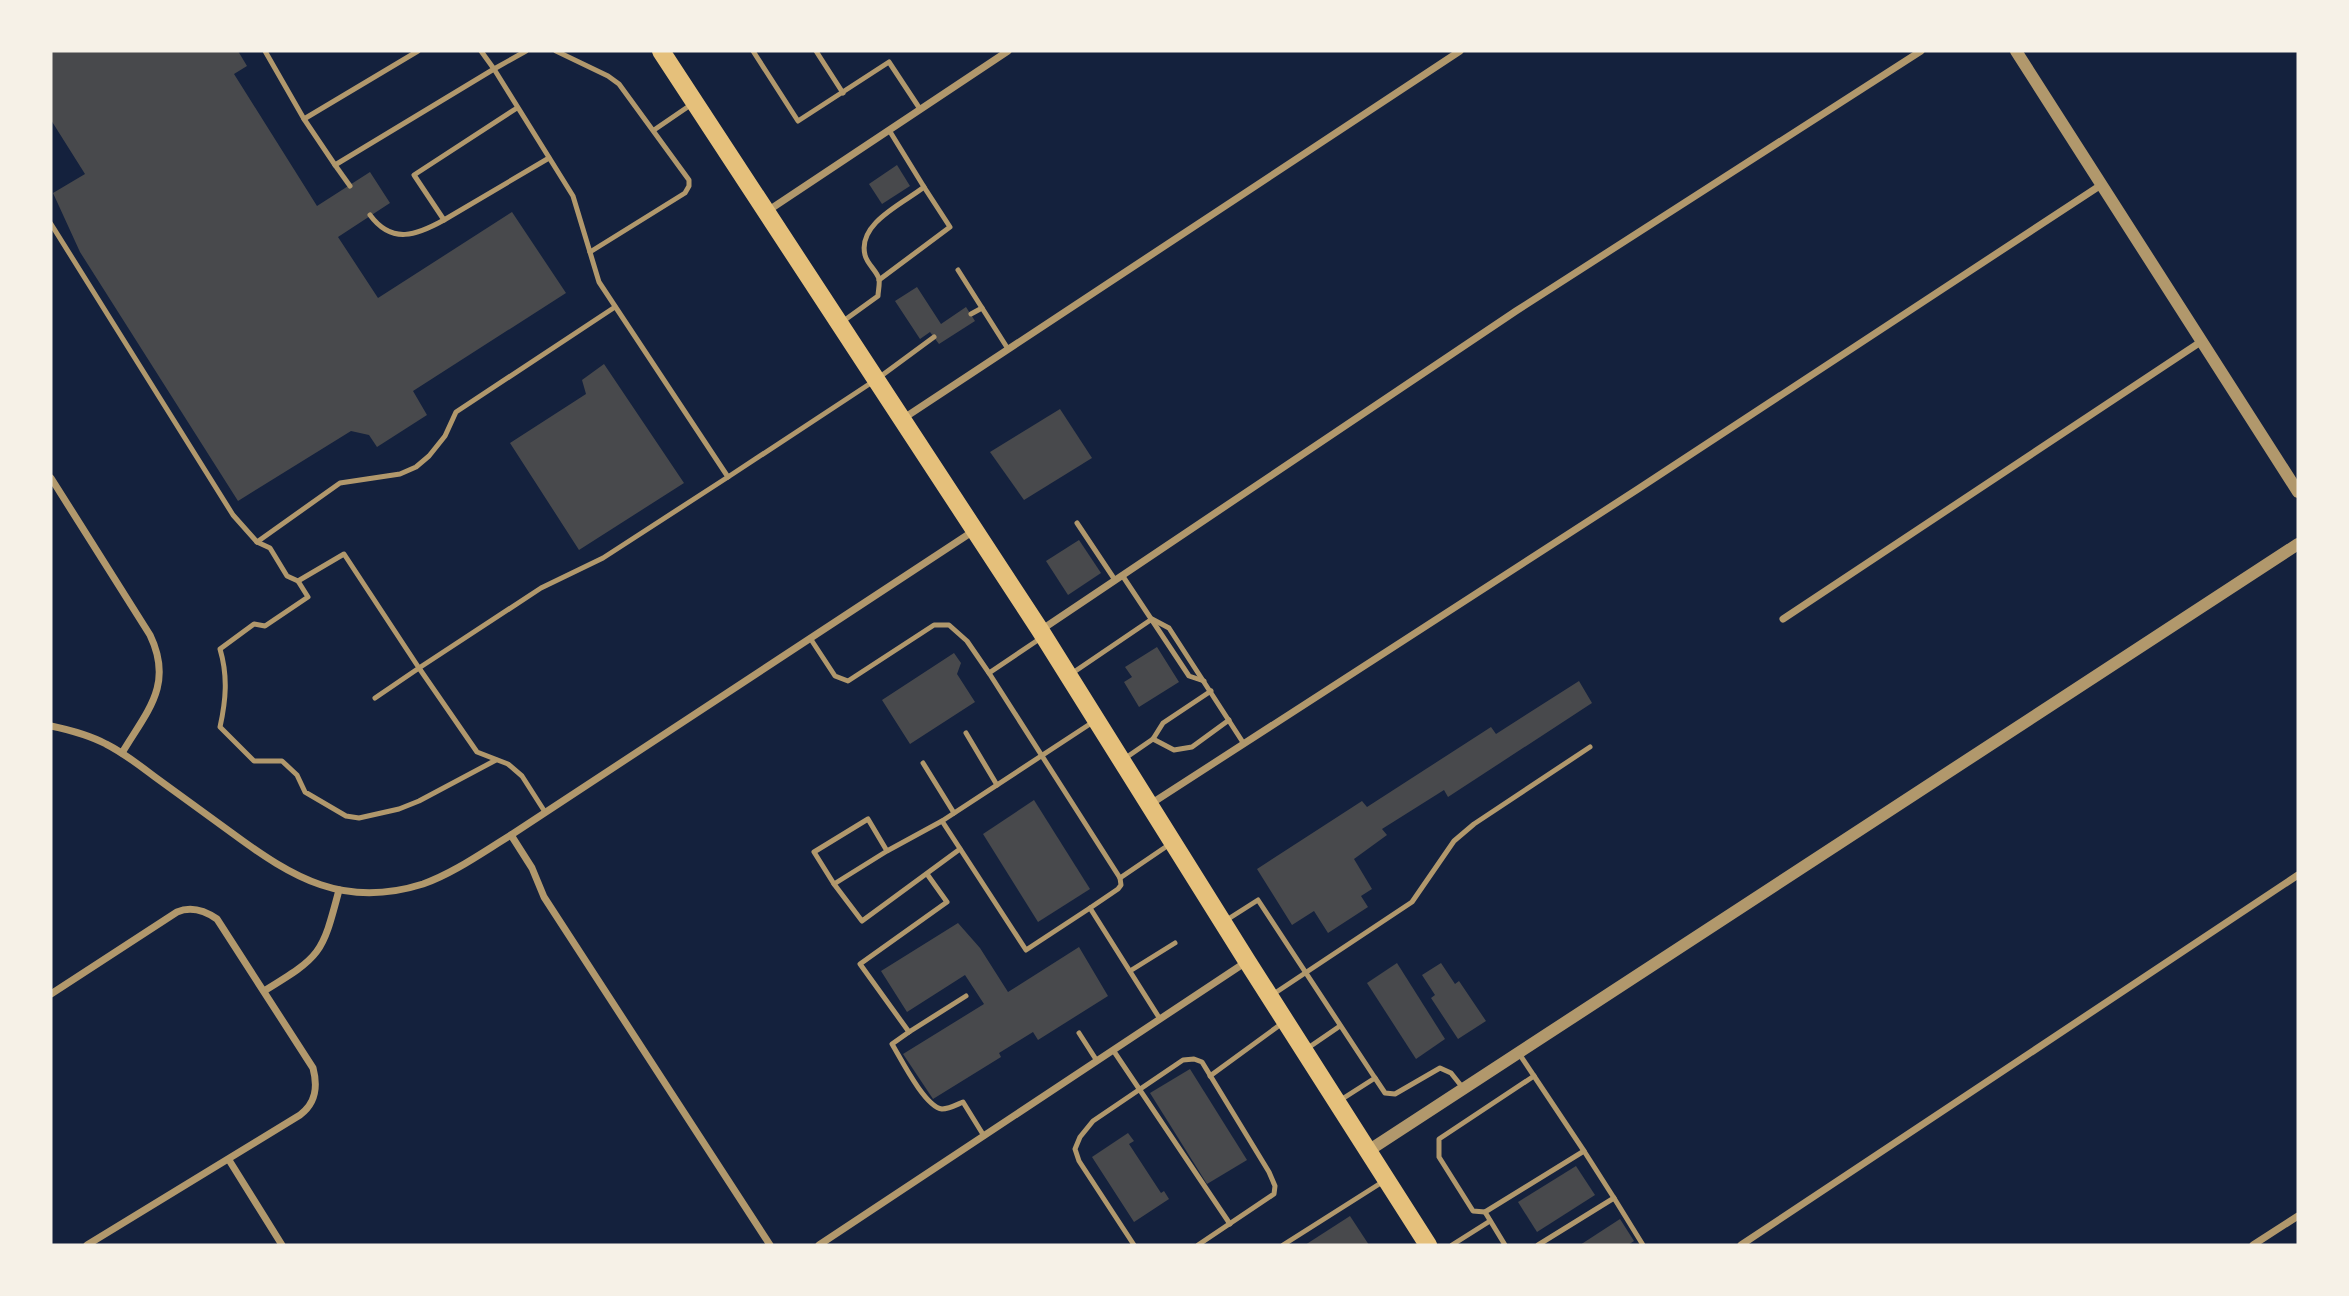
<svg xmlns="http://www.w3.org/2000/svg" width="2349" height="1296" font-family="'Fira Sans',sans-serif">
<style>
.building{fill:#48494c}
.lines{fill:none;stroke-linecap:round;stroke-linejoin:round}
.service{stroke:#b1986c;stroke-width:5}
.minor{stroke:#b1986c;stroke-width:7}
.tertiary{stroke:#b1986c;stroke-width:12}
.primary{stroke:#e5c07b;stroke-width:18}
</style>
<rect width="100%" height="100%" fill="#14213d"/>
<g class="building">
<polygon points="51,51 238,51 247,66 234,74 317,206 370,172 390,203 338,237 378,298 512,212 566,293 413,391 427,415 377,447 369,435 351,431 238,501 80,252 53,193 85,174 51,120"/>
<polygon points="897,165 910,186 882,204 869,184"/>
<polygon points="917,287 941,324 966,307 975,321 939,344 930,332 920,339 895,301"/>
<polygon points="604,364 684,483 579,550 510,443 586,394 582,380"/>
<polygon points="1060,409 1092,458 1024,500 990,452"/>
<polygon points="1079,540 1101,573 1068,595 1046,561"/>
<polygon points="1157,647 1179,682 1139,707 1124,682 1132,677 1125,667"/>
<polygon points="954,653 961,663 957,674 975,702 910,744 882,700"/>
<polygon points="1579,681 1592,703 1448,797 1444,790 1382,829 1387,835 1354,859 1372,889 1361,896 1368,907 1328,933 1314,911 1292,925 1257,869 1362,801 1367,807 1491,727 1496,734"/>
<polygon points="1034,800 1090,889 1038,922 983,834"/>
<polygon points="958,923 980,948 1008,992 1079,947 1108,996 1038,1040 1033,1032 999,1053 1001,1057 933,1099 903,1054 984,1004 965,975 907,1012 881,971"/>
<polygon points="1397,963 1445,1039 1416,1059 1367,983"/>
<polygon points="1441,963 1455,984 1459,981 1486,1021 1458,1039 1431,998 1435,995 1422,975"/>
<polygon points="1190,1069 1247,1160 1207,1184 1150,1093"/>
<polygon points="1128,1133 1134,1141 1129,1144 1161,1193 1164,1191 1169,1199 1134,1222 1092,1157"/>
<polygon points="1576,1166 1595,1195 1537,1232 1518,1202"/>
<polygon points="1350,1216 1369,1245 1305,1245"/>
<polygon points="1620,1219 1634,1241 1628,1245 1580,1245"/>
</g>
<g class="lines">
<g class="service">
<polyline points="265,51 304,119 335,165 494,69 573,196 599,282 728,477 877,379 934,337"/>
<polyline points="481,51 494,69 526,51"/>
<polyline points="556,51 608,76 619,84 689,180 689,186 685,193 590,252"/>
<polyline points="753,51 798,121 889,62 920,109"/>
<polyline points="816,51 843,93"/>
<polyline points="517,108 414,175 444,220 549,158"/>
<polyline points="304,119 418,51"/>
<polyline points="654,130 692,104"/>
<polyline points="335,165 350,186"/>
<path d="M370 215C392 245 417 235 444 220"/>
<polyline points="51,224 233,515 257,542"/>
<polyline points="958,270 1008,349"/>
<polyline points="879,280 950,227 924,187"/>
<polyline points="971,314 982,308"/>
<path d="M842 322 878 296C878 292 880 284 879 279 877 271 867 264 865 255 857 223 904 203 924 187L889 130"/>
<polyline points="1077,523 1115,580"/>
<polyline points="1122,575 1189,676 1204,681"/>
<polyline points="298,581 344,554 419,668 375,698"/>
<polyline points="810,638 835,676 848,681 934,625 949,625 967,641 989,673"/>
<polyline points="1041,638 989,673 1120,878 1121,885 1118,889 1090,908 1160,1019"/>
<polyline points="1071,674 1152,619 1169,628 1244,744"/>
<polyline points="966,733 997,785"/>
<polyline points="1153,739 1174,750 1192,747 1229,720"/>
<polyline points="1124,759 1153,739 1163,723 1211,691"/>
<path d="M496 760 419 801 399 809 359 818 346 816 305 792 297 775 282 761H254L220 727C226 700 228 676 220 649L254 624 265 626 308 597 298 581 287 576 270 548 257 542 340 483 400 474 416 467 429 456 445 436 456 412 615 307"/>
<polyline points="923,763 954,813"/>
<polyline points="545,812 522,776 508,764 477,752 419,668 541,588 603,558 728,477"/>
<polyline points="887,851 868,819 814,852 834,884 887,851 942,821"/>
<path d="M927 874 947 902 860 964 909 1032 892 1044C901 1059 925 1107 942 1109 949 1109 956 1105 963 1102L984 1136"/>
<polyline points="1120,878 1170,844"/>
<polyline points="834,884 862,921 960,849"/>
<polyline points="1090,908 1026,950 942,821 1093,722"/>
<polyline points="1225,921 1258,900 1375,1078 1339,1101"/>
<polyline points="1130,971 1175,943"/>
<polyline points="1272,995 1412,902 1454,841 1474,824 1590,747"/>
<polyline points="909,1032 966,996"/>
<polyline points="1079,1033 1097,1061"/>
<polyline points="1113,1050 1230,1224"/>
<polyline points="1305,1050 1340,1026"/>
<polyline points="1518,1052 1534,1076"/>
<polyline points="1210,1076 1284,1022"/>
<polyline points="1375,1078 1385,1093 1395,1094 1440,1068 1451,1073 1463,1088"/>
<polyline points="1485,1212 1473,1211 1439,1157 1439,1139 1534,1076 1584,1151"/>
<polyline points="1134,1245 1079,1161 1075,1149 1080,1137 1093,1121 1183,1060 1194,1059 1202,1062 1269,1172 1275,1186 1274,1194 1198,1245"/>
<polyline points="1283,1245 1384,1181"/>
<polyline points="1452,1245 1490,1221"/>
<polyline points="1505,1245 1485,1212 1584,1151 1614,1198"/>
<polyline points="1538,1245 1614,1198 1643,1245"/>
</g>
<g class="minor">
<polyline points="766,212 1008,51"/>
<polyline points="904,418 1460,51"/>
<path d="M51 478 150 635C174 685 147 711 122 753"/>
<polyline points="1783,619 2202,341"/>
<polyline points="1041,630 1516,311 1921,51"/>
<path d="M51 726C70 730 89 735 106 744 124 753 139 765 155 777 180 795 206 814 232 833 293 878 344 909 423 884 454 873 483 852 511 835L975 530"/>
<polyline points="1149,805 1638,489 2101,185"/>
<polyline points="511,835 532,868 544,897 770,1245"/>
<path d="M264 991C321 956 322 955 339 890"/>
<path d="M51 994 177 912C191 906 204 910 217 919L313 1068C318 1087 316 1103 300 1115L87 1245"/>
<polyline points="229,1160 282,1245"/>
<polyline points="819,1245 1246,962"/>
<polyline points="1741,1245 2298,875"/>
<polyline points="2253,1245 2298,1216"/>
</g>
<g class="tertiary">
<polyline points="2016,51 2298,492"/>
<polyline points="1368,1151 2298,544"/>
</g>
<polyline class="primary" points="661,51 1040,630 1247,961 1428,1245"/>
</g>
<rect width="2349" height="1296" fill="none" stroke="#f6f1e7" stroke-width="105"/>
</svg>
